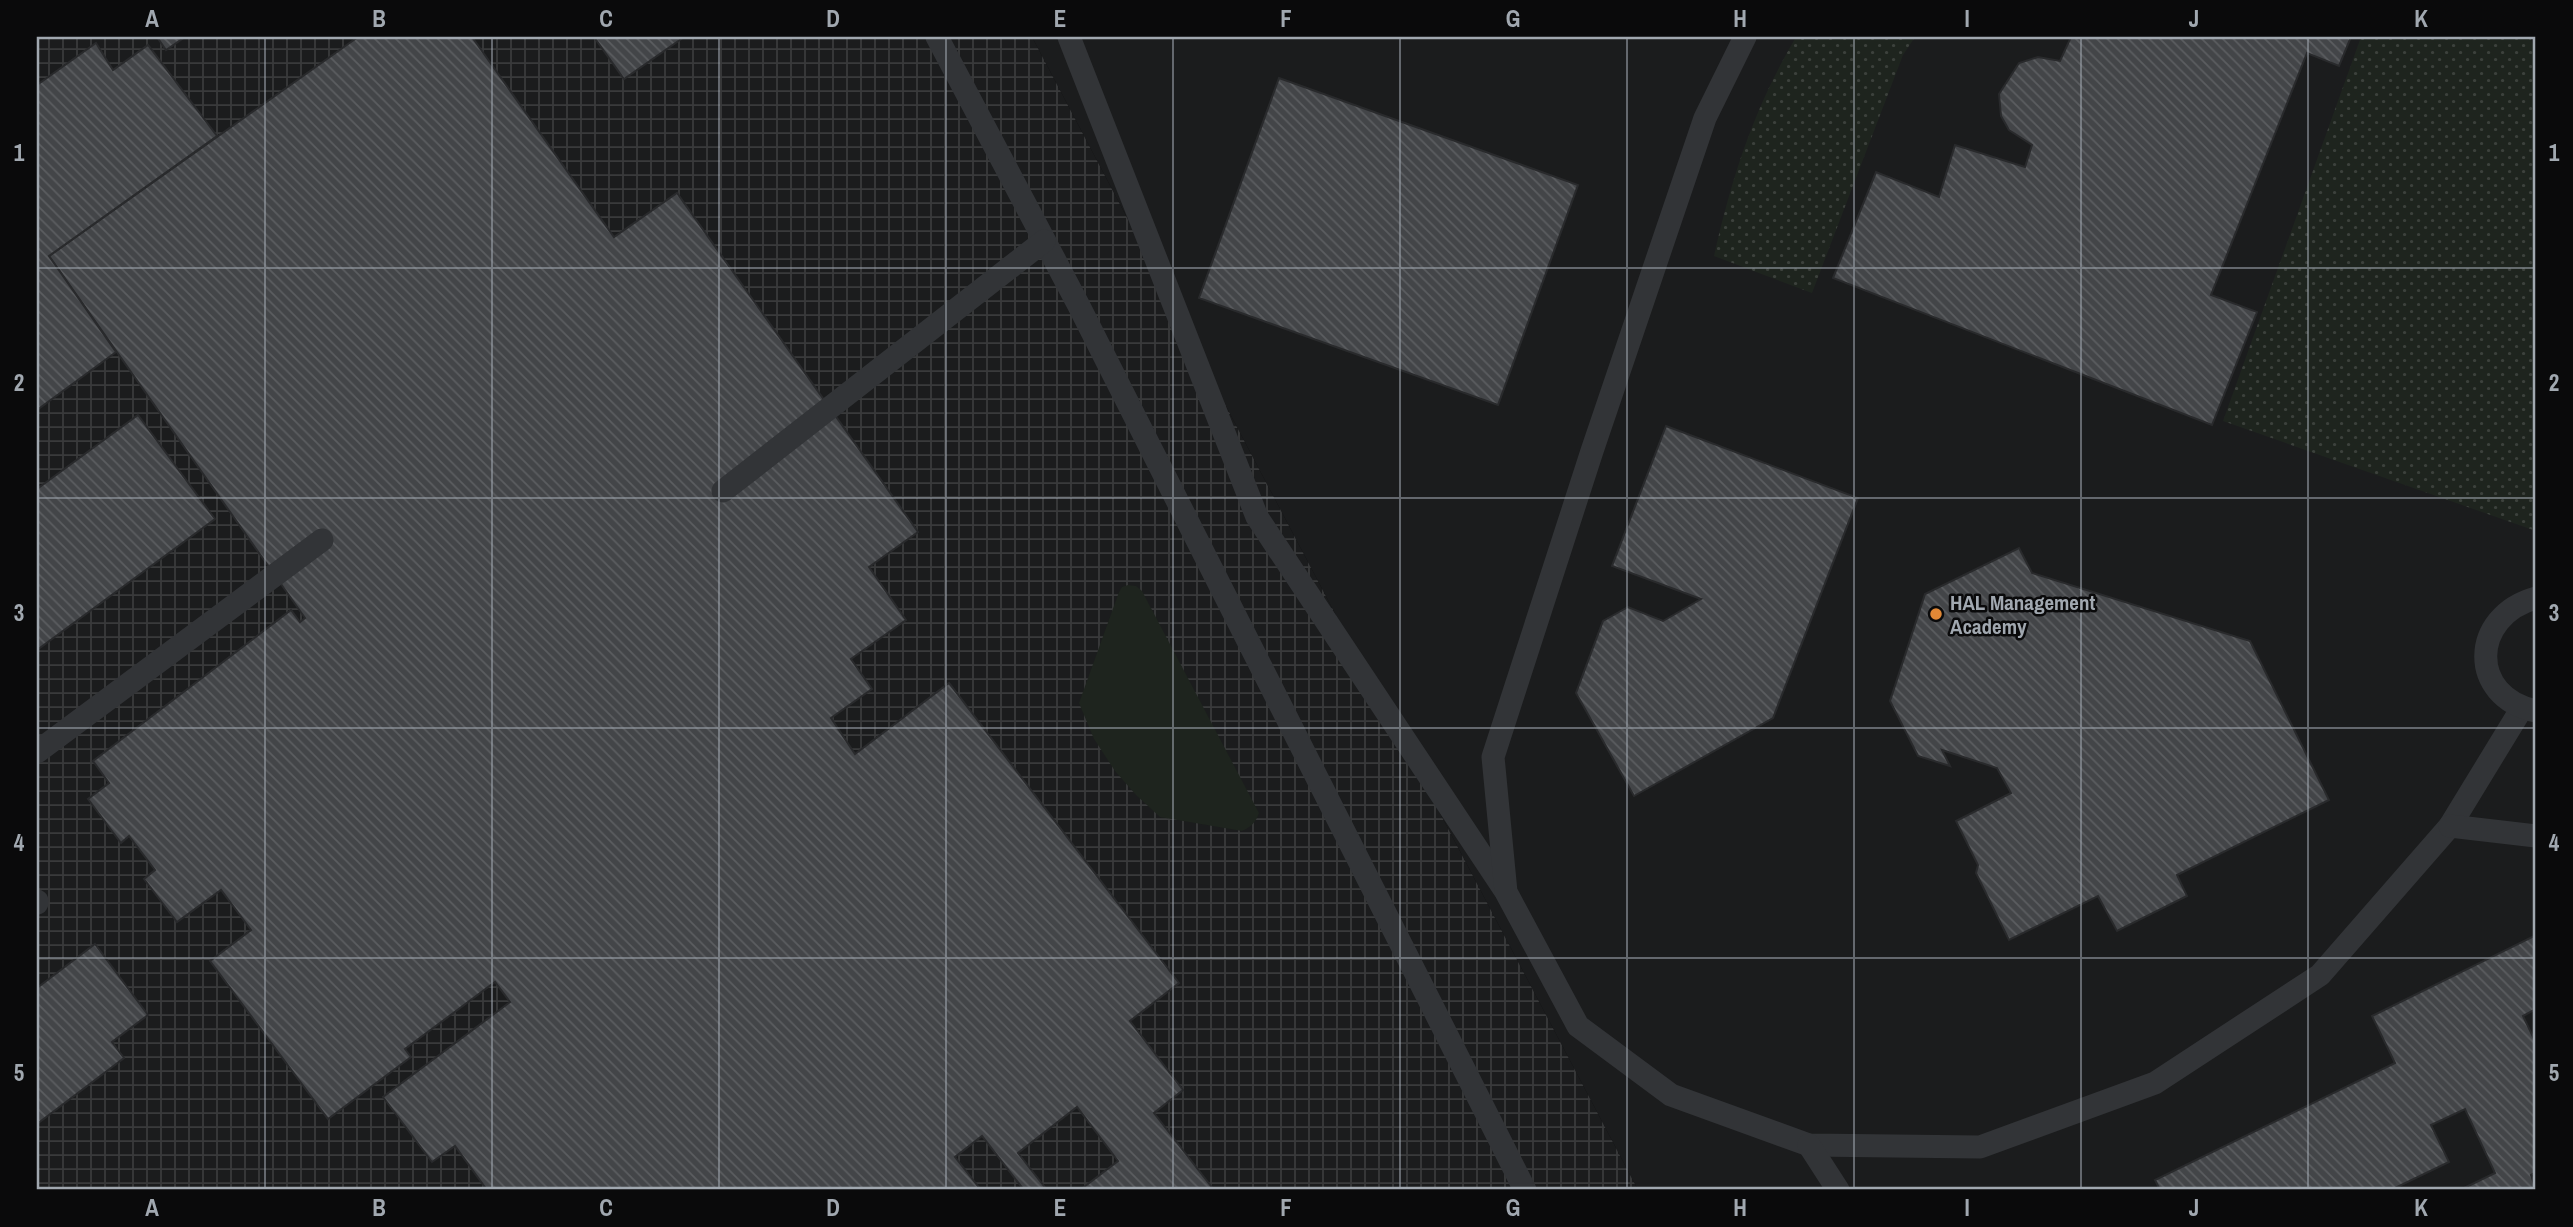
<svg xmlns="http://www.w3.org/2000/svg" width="2573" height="1227" font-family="'Archivo Narrow',sans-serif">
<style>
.built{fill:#1b1c1d}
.industrial{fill:url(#industrial-grid)}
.park{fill:url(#park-dots)}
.garden{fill:#1e241e}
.building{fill:url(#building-back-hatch);stroke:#292a2c;stroke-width:2}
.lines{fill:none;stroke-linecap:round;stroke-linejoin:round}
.lane{stroke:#323437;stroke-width:23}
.grid{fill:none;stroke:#a1a8b0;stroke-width:2;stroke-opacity:0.55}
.poi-dot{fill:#e18836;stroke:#0a0a0b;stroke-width:2.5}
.labels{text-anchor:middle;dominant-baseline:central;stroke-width:5;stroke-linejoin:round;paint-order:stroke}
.poi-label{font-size:21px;font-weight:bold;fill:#a1a8b0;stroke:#0a0a0b;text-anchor:start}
.neatline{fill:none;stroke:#a1a8b0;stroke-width:2.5}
.grid-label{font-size:23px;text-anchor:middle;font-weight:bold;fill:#a1a8b0}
</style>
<defs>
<pattern id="industrial-grid" width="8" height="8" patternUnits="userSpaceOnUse" patternTransform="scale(1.75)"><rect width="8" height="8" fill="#1b1c1d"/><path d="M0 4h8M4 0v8" fill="none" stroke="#393a3b"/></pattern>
<pattern id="park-dots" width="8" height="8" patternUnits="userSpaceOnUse" patternTransform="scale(1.75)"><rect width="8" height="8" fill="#1e241e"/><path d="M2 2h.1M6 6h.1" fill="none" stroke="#3c413c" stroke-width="1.8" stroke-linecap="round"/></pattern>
<pattern id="building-back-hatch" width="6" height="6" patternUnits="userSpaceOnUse" patternTransform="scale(1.75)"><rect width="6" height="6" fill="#434548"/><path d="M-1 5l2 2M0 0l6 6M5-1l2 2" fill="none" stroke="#5b5d60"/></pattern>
</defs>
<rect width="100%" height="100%" fill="#0f0f10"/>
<polygon class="built" points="1032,37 2536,37 2536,1190 1638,1190"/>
<polygon class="industrial" points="37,37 1032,37 1638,1190 37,1190"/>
<g class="park">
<path d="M1796 37H1915L1903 55 1812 293 1714 256C1732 176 1754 108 1796 37Z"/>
<polygon points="2361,37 2530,37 2536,53 2536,531 2223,421"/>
</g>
<path class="garden" d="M1128 585 1136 586 1142 591 1259 813C1256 822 1251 827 1242 831L1160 817 1136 795 1115 771 1094 739 1079 703 1119 592 1122 587Z"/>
<g class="building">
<polygon points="157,37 185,37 166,50"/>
<polygon points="358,37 472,37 614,237 677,193 918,532 869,567 906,620 851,659 872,689 831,718 855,754 949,683 1179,983 1130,1021 1183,1090 1154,1113 1214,1190 1080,1190 1118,1161 1077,1107 1018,1153 1047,1190 1024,1190 982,1136 955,1157 981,1190 487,1190 455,1146 432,1162 383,1097 510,1002 495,982 405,1049 411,1057 328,1119 210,961 251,930 221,890 177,922 144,879 155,870 129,836 121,843 88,799 109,783 93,761 291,610 300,622 305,618 49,256"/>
<polygon points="594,37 684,37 624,79"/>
<polygon points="2071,37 2351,37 2339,66 2307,53 2211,295 2257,312 2212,425 1833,278 1876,172 1939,197 1955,145 2025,167 2032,145 2009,130 2001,116 1999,94 2019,63 2038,57 2060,61"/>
<polygon points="96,43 113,70 148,45 217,136 49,256 116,352 37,410 37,85"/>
<polygon points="1279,78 1578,185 1498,405 1199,298"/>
<polygon points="138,415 215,519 37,650 37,489"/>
<polygon points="1666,426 1858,498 1773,718 1634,796 1576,693 1603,621 1628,607 1663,621 1701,599 1612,566"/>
<polygon points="2019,548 2032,573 2250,641 2329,800 2177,875 2187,896 2117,931 2098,896 2009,940 1976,873 1978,865 1956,821 2011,793 1997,768 1942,750 1950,766 1918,756 1890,701 1925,594"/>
<polygon points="2536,935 2536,1009 2523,1016 2536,1043 2536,1172 2531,1175 2536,1190 2460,1190 2495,1173 2465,1109 2431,1125 2449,1162 2391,1190 2160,1190 2155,1180 2395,1063 2372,1016"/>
<polygon points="95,944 148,1015 112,1042 124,1058 37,1124 37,988"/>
</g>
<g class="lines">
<g class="lane">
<polyline points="937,37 1079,306 1525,1190"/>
<polyline points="1069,37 1257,517 1504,889"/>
<polyline points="1745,37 1705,118 1592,451 1493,757 1506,892 1578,1026 1671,1095 1809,1145 1980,1147 2155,1083 2320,975 2450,826 2522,708"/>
<polyline points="723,491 1044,241"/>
<path d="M2536 598C2470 616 2468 697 2536 711"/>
<polyline points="37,752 322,540"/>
<polyline points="2450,826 2536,836"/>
<polyline points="37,901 37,903"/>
<polyline points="1809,1145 1838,1190"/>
</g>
</g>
<path class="grid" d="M265 37V1190M492 37V1190M719 37V1190M946 37V1190M1173 37V1190M1400 37V1190M1627 37V1190M1854 37V1190M2081 37V1190M2308 37V1190M37 268H2536M37 498H2536M37 728H2536M37 958H2536"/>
<circle class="poi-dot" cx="1936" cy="614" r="7"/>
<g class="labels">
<g class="poi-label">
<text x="1950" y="602">HAL Management<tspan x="1950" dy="24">Academy</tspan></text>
</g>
</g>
<rect width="2573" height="1227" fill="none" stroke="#0a0a0b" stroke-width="77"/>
<rect x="38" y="38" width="2496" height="1150" class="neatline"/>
<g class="grid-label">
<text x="152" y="27">A</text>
<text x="379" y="27">B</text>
<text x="606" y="27">C</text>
<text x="833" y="27">D</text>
<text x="1060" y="27">E</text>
<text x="1286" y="27">F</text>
<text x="1513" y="27">G</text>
<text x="1740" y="27">H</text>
<text x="1967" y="27">I</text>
<text x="2194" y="27">J</text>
<text x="2421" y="27">K</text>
<text x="19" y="161">1</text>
<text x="2554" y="161">1</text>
<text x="19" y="391">2</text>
<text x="2554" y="391">2</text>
<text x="19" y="621">3</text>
<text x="2554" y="621">3</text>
<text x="19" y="851">4</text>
<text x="2554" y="851">4</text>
<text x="19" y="1081">5</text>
<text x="2554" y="1081">5</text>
<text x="152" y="1216">A</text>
<text x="379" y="1216">B</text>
<text x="606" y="1216">C</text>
<text x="833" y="1216">D</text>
<text x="1060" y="1216">E</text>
<text x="1286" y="1216">F</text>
<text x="1513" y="1216">G</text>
<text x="1740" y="1216">H</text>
<text x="1967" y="1216">I</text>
<text x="2194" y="1216">J</text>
<text x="2421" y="1216">K</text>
</g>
</svg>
